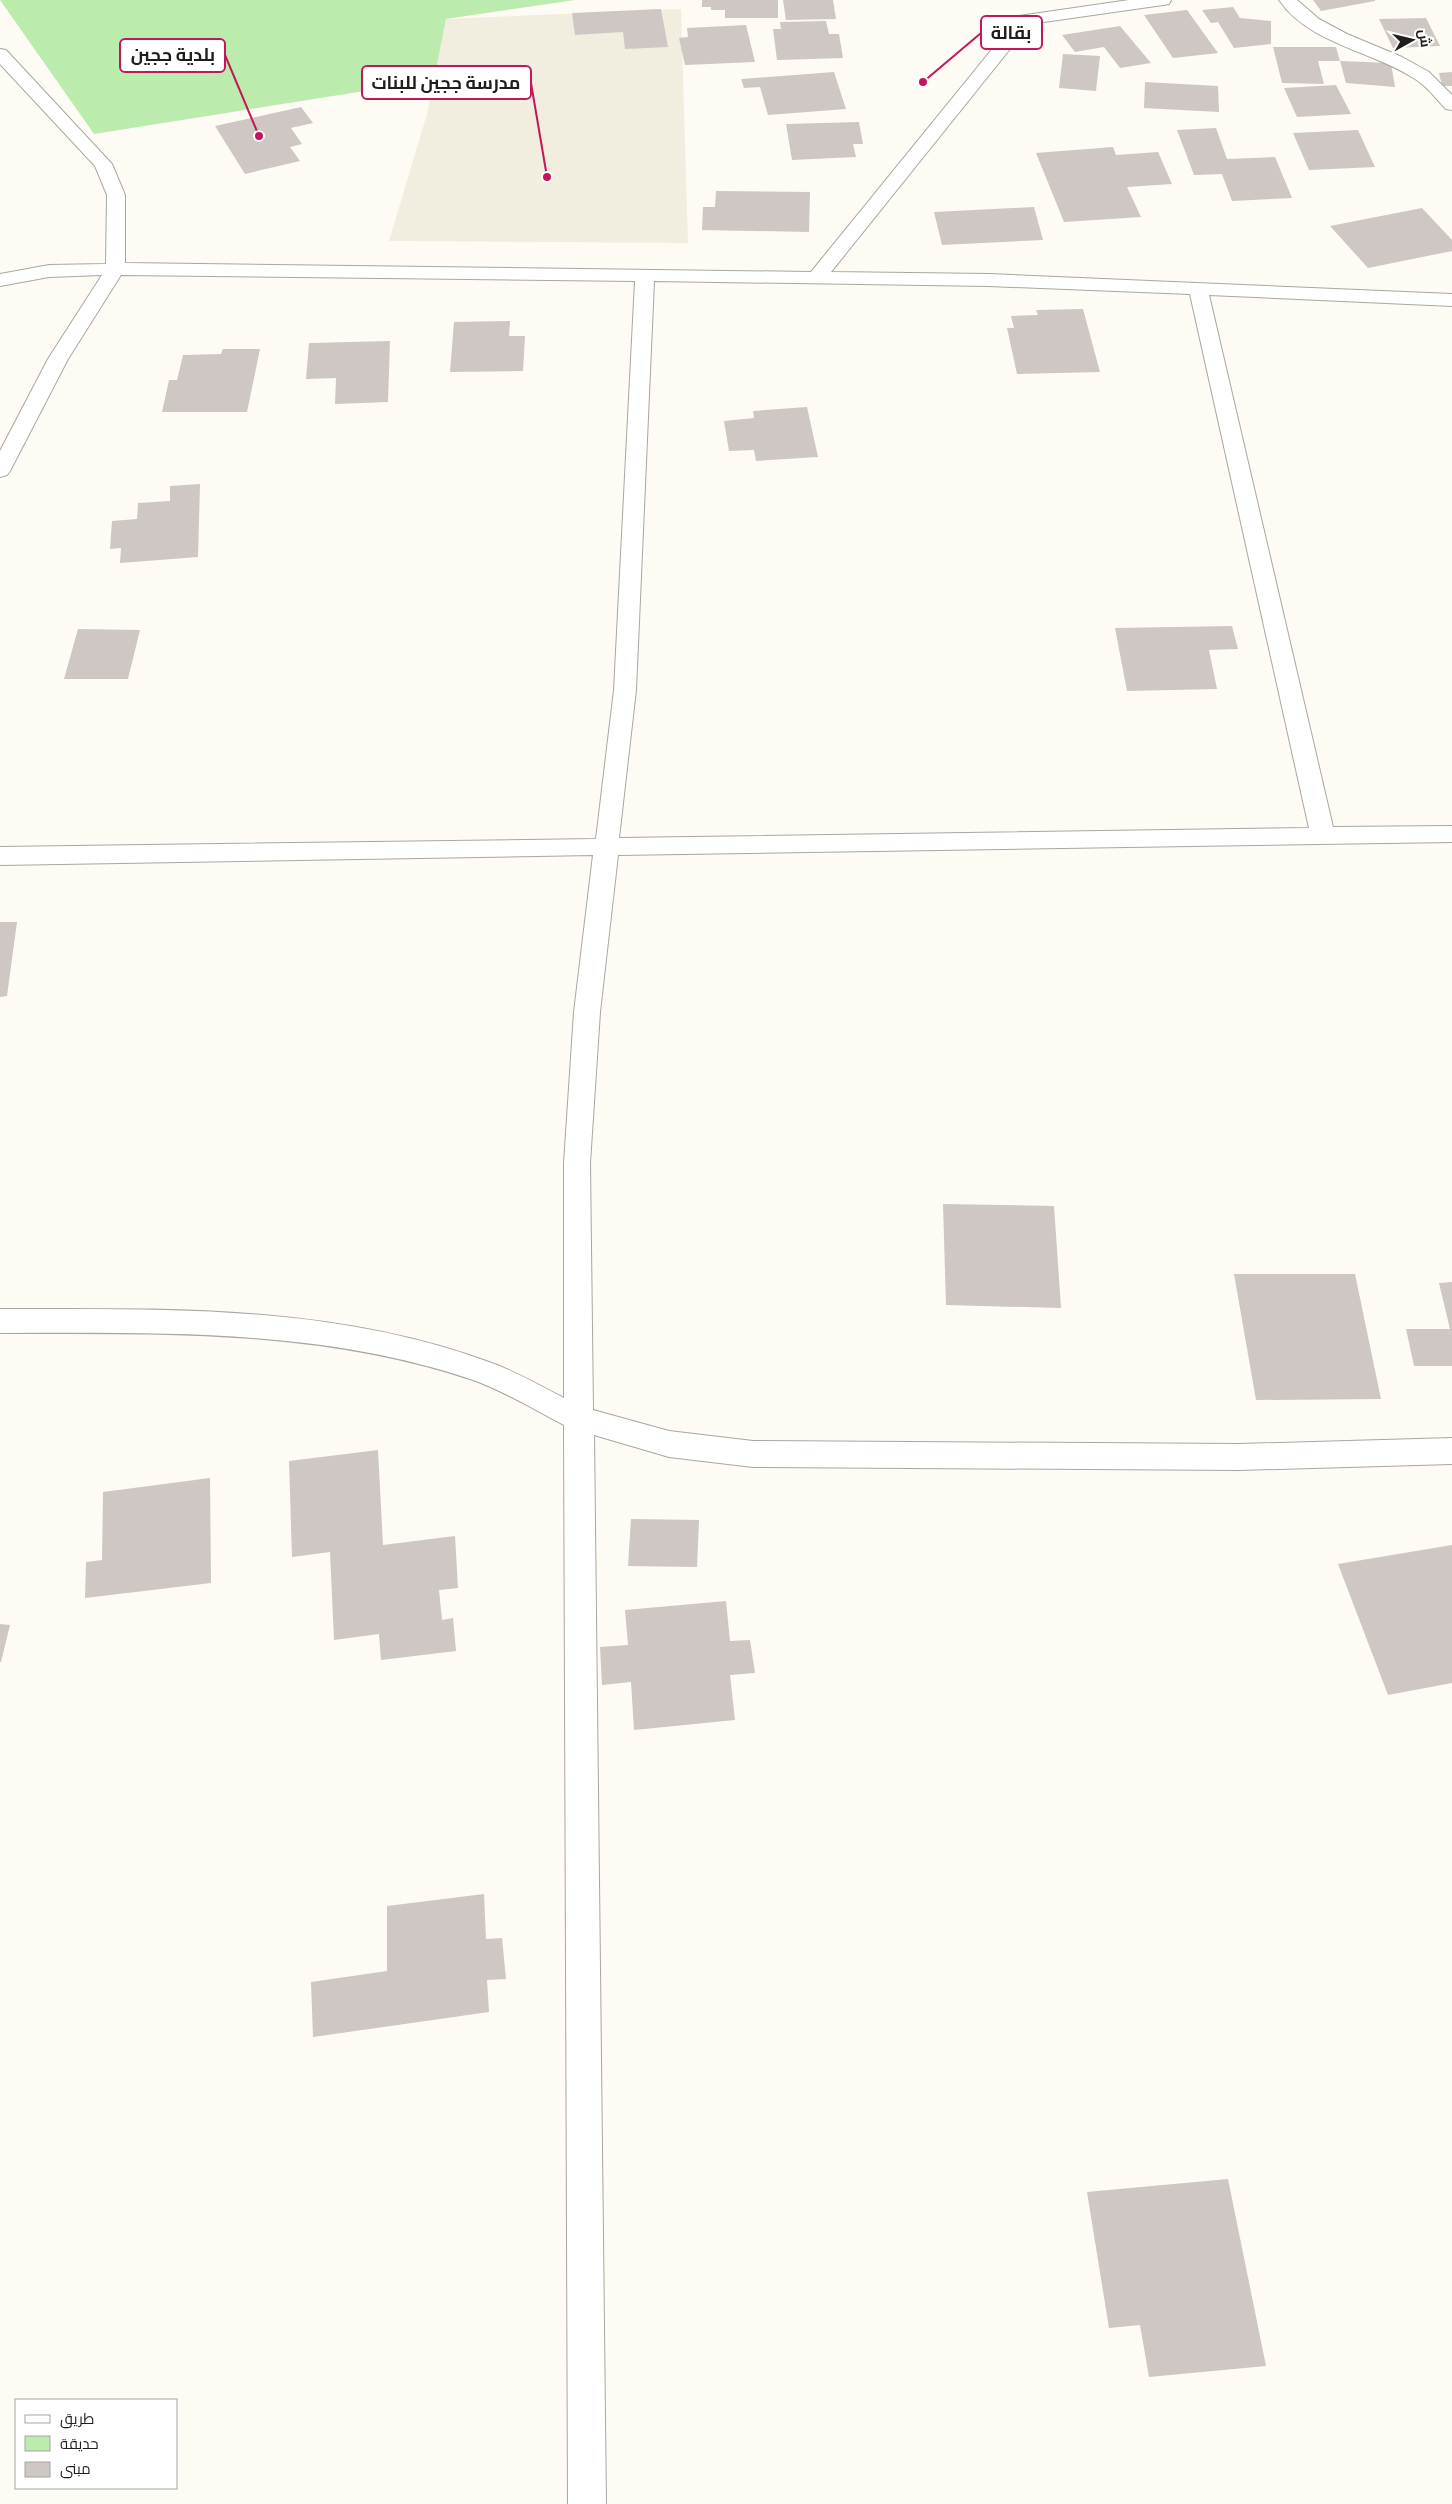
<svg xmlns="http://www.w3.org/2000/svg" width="1452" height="2504" font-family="'Crimson Pro',Cairo,serif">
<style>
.built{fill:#f1eedf}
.green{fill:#bbecad}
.building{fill:#cec7c3}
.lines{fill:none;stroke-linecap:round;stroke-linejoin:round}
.street-casing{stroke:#a8a7a0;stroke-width:2}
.street{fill:#fff;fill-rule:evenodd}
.leader{fill:none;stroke:#c2185b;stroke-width:2}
.callout-dot{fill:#c2185b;stroke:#fff;stroke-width:2}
.callout{fill:#fff;stroke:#c2185b;stroke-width:2}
.callout-label{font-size:18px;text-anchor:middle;font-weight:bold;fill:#1e1e1b}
</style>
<rect width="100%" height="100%" fill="#fdfbf4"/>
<polygon class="built" points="681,9 688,243 389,241 427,114 446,19"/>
<polygon class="green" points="0,0 575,0 446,19 434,80 94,134"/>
<g class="building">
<polygon points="702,0 778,0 778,18 725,18 725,10 711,10 711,7 702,7"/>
<polygon points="783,0 833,0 836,19 786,20"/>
<polygon points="1313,0 1375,0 1375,1 1321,11"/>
<polygon points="1233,7 1240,18 1271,21 1271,44 1234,48 1218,22 1211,23 1202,10"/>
<polygon points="661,9 668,47 625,49 623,32 575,35 572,13"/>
<polygon points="1187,10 1218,53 1173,58 1144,15"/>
<polygon points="1426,18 1440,46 1393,48 1379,19"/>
<polygon points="826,21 829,34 839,34 843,58 777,60 773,29 781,29 780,22"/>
<polygon points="746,25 755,62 685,65 679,38 688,37 687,28"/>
<polygon points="1120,26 1151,63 1120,68 1104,47 1075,52 1062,35"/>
<polygon points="1273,47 1336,47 1340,61 1318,61 1324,84 1282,83"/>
<polygon points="1063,54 1100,56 1096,91 1059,88"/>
<polygon points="1340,61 1391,63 1395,87 1346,83"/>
<polygon points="834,72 846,109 768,115 760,87 744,88 741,79"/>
<polygon points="1452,72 1452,86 1442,86 1439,73"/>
<polygon points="1145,82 1218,86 1219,112 1144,108"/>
<polygon points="1336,85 1351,114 1297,117 1284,88"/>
<polygon points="301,107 313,123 291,128 302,144 290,147 300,161 245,174 215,126"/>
<polygon points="859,122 863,144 853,144 856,157 792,160 786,124"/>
<polygon points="1216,128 1227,159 1275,157 1292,198 1232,201 1222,174 1194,175 1177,130"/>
<polygon points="1358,130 1375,167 1309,170 1293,133"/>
<polygon points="1113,147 1116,155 1158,152 1172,184 1127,187 1141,217 1064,222 1036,153"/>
<polygon points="716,191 810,192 809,232 702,230 703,207 715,207"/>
<polygon points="1034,207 1043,240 942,245 934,212"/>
<polygon points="1422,208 1452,240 1452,251 1368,268 1330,226"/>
<polygon points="1083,309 1100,372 1017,374 1007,328 1014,328 1011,316 1038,315 1036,310"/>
<polygon points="510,321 509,336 525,336 523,371 450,372 454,322"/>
<polygon points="390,341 388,402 335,404 336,378 306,379 309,343"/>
<polygon points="223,349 260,349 247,412 162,412 169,380 177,380 183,355 221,354"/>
<polygon points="807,407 818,457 756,461 754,450 729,451 724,421 754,418 753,411"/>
<polygon points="200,484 198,557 120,563 121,548 110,549 112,521 137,519 138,503 170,501 170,486"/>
<polygon points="1232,626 1238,649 1209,650 1217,689 1127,691 1115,628"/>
<polygon points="78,629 140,630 128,679 64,679"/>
<polygon points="0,922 17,922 7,996 0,997"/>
<polygon points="943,1204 1054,1206 1061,1308 946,1305"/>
<polygon points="1234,1274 1355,1274 1381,1399 1256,1400"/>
<polygon points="1452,1282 1452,1366 1414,1366 1406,1329 1450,1329 1439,1283"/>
<polygon points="378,1450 383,1545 455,1536 458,1588 439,1590 442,1620 453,1618 456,1651 381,1660 379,1634 334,1640 330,1552 292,1557 289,1461"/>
<polygon points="210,1478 211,1583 85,1598 86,1562 102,1560 103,1492"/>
<polygon points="631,1519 699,1520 697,1567 628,1566"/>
<polygon points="1452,1545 1452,1683 1388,1695 1338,1564"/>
<polygon points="726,1601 730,1641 750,1640 755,1673 730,1675 735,1720 634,1730 631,1682 602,1685 600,1647 628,1645 625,1610"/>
<polygon points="0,1624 10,1625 1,1662 0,1662"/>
<polygon points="484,1894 486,1939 502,1938 506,1979 487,1980 489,2012 313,2037 311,1982 387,1971 387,1906"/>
<polygon points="1228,2179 1266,2366 1149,2377 1140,2325 1109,2328 1087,2192"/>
</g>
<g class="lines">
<g class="street-casing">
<g id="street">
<path d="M1129 0H1171L1169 4 1163 5 1030 24 831 272 989 274 1452 294V306L1209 295 1333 827 1452 826V842L618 855 600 1012 590 1163 593 1410 669 1431 753 1441 1239 1444 1452 1438V1464L1239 1470 753 1467 669 1457 594 1435 606 2504H568L564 1425C535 1410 504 1391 473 1380 320 1328 159 1333 0 1333V1309C165 1309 332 1304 489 1362 515 1371 540 1386 564 1398V1163L574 1012 593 855 0 865V847L596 839 614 690 635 281 121 275 68 359 10 471 7 475 0 477V451L48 359 102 275 49 277 0 286V274L49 265 106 264 107 195 95 166 0 64V49L6 50 112 164 125 195V263L811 272 1019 16ZM654 281 989 286 1190 294 1309 828 619 838 636 690Z"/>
<path d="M1279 0H1297L1319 19 1347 34 1402 57 1429 72 1452 95V110L1446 109C1436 99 1427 86 1415 79 1373 51 1309 44 1279 0Z"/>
</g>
</g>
<use href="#street" class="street"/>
</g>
<path class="leader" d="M923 82L981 33M259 136L225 55M547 177L531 83"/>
<g class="callout-dot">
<circle cx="923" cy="82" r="5"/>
<circle cx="259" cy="136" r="5"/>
<circle cx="547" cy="177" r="5"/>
</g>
<g class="callout">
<rect x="981" y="16" width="61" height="33" rx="5"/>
<rect x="120" y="39" width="105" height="33" rx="5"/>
<rect x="362" y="66" width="169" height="33" rx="5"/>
</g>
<g class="callout-label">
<text x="1011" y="39">بقالة</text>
<text x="173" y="61">بلدية ججين</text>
<text x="446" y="89">مدرسة ججين للبنات</text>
</g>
<rect x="15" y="2399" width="162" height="90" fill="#ffffff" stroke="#a5a5a4"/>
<rect x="25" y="2415" width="25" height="8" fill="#ffffff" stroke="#a5a5a4"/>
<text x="60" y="2424" font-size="15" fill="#1e1e1b">طريق</text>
<rect x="25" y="2436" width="25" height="15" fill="#bbecad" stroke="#a5a5a4"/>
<text x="60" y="2449" font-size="15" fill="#1e1e1b">حديقة</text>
<rect x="25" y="2462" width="25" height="15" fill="#cec7c3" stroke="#a5a5a4"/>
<text x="60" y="2474" font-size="15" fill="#1e1e1b">مبنى</text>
<g transform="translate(1412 40) rotate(82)" stroke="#ffffff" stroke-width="4" paint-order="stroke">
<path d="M0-4L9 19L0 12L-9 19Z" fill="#1e1e1b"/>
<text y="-8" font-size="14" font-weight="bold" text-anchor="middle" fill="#1e1e1b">ش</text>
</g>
</svg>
